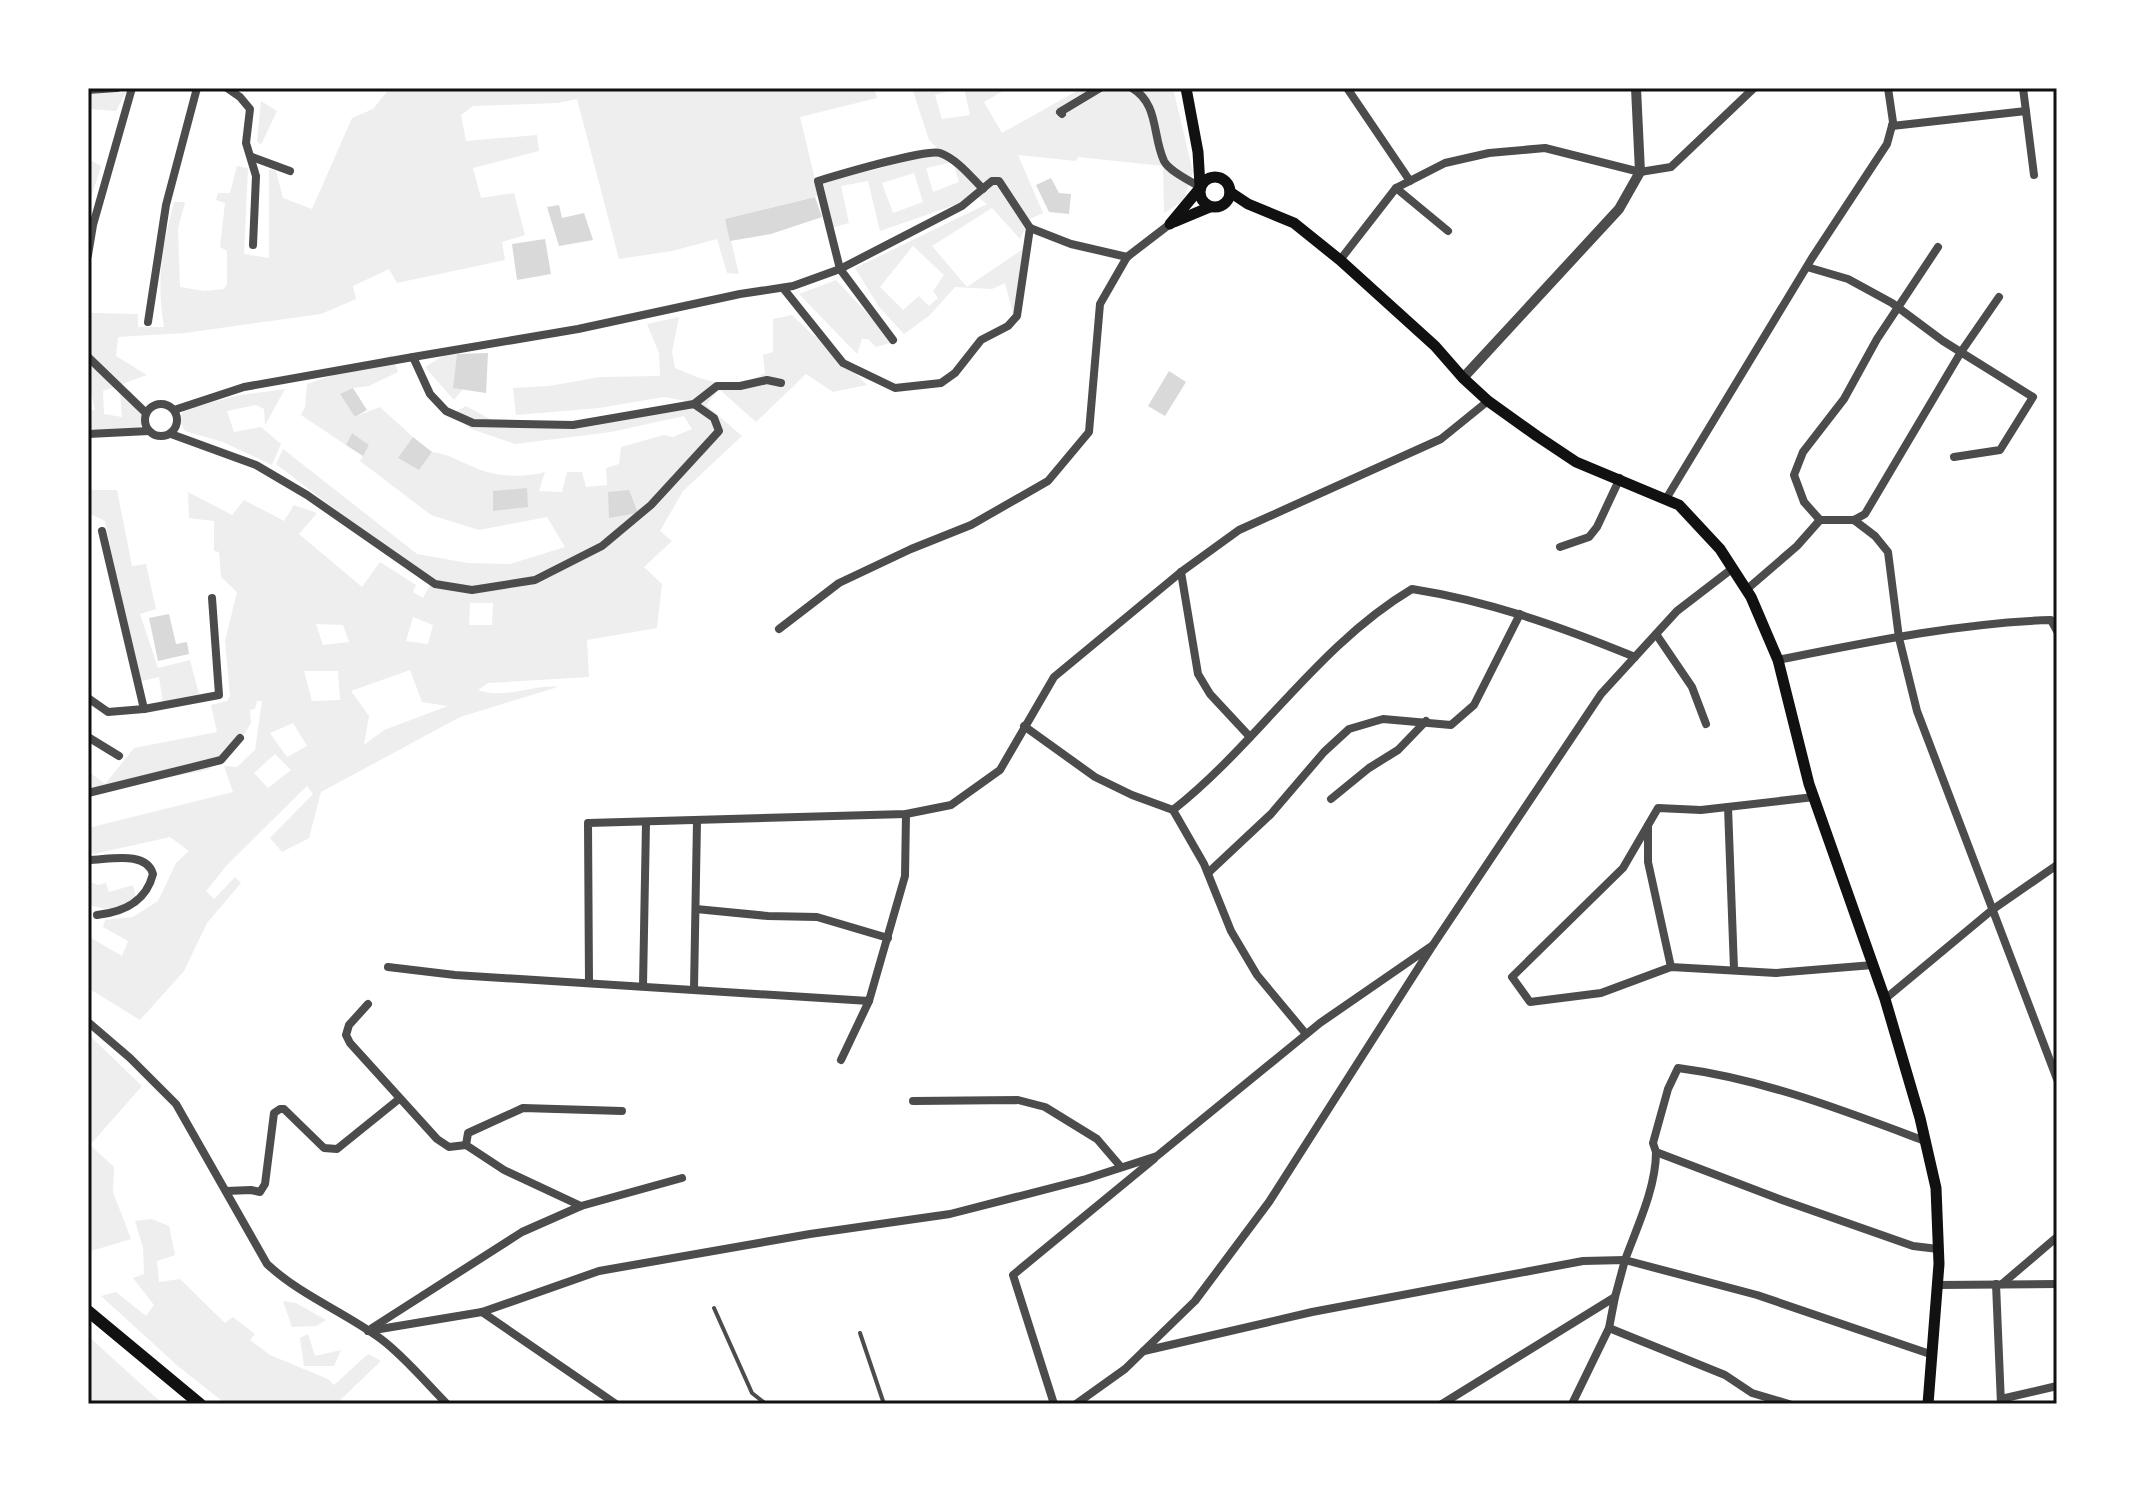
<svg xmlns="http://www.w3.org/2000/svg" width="2145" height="1492" font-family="'PT Sans Narrow',sans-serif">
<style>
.green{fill:#eee;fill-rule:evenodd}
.water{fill:#d9d9d9}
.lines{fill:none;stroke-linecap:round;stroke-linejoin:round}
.service{stroke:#4c4c4c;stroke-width:4}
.minor{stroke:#4c4c4c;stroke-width:8}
.tertiary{stroke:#4c4c4c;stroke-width:10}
.secondary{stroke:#111;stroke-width:11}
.primary{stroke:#111;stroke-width:12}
.neatline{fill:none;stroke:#111;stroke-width:3}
</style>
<rect width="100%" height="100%" fill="#fff"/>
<g class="green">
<path d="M390 88H874L877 98 800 117 816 183 878 169 938 149 929 140 912 88H961L935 95 942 119 970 115 964 88H1008L984 102 1002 133 1082 88H1173L1193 172 1183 201 1164 213 1163 166 1078 157 1076 161 1018 155 1043 213 1030 219 1020 239 992 208 932 246 967 287 1023 249 1025 250 1020 300 1013 314 1005 283 992 289 955 287 930 315 904 334 879 307 855 268 987 204 978 197 880 231 868 181 841 186 849 223 831 228 818 196 726 219 739 274 727 273 717 239 672 251 619 259 577 99 558 103 473 106 461 115 466 141 537 135 539 151 473 168 481 198 514 193 525 235 502 242 505 260 397 283 389 269 353 286 356 299 321 314 185 333 118 337 116 356 147 375 103 391 104 414 122 417 120 392 139 405 147 423 125 434 88 429V410H95C89 383 80 338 92 313L138 314V327H164C156 278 162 249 174 202H185L178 229 180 287 204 291 224 289 227 284V251L220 247 225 203 216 200 218 193H230L237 166 248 168 244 254 269 258V169L276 171 283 198 312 209 352 118 373 109ZM953 162 959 182 933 192 926 168ZM914 173 923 202 893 213 882 183ZM913 246 944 275 933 291 938 298 929 306 919 296 903 310 880 287Z"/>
<polygon points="126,92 116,111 88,109 88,94"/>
<polygon points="261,101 277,111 261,145 257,141"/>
<polygon points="88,159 101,166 88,208"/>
<polygon points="836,280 894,342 876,347 868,339 862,339 857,354 799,294"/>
<path d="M792 315 813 335 824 341 867 385 833 392 806 374 756 422 719 389 706 405 742 436 683 491 660 531 672 541 644 567 662 584 657 628 587 640 589 677 488 683 478 690C505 700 534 684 558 687L460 717 321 792 309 838 282 852 270 838 313 794 307 786 227 865 206 891 214 899 235 877 241 883 207 923 184 971 140 1020 88 988V936L122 956 128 941 103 927 105 920 133 917 158 901 176 863 189 851 170 837 94 854 88 851V828L233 792 224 766 237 767 255 750 262 701H257L255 709 250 710 251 723 245 733 208 770 88 792V771L105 784 134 748 217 732 211 705 227 701 230 696 225 641 237 592 221 577 219 552 214 551V521L189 518 188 492 232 515 244 500 284 521 294 505 317 513 299 534 362 587 380 562 416 585 413 592 423 598 431 583 276 464 283 449 417 554 468 563 510 564 565 547 547 517 479 530 431 515 360 461 369 445 352 433 346 445 301 415 305 407 307 384 392 355 398 372 369 386 353 388 354 417 380 407 413 437 399 458 419 470 432 452C452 454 468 467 487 472 505 477 527 477 545 472L539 491 562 492 567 472H582L586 487 607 485 606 468 619 464 621 447 664 435 673 437 692 429 684 416 611 432 515 444 471 429 451 414 466 406 503 426 636 417 686 401 664 397 599 408 516 415 513 388 549 386 600 377 660 376 659 353 647 324 679 317 672 352 675 368C706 381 732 393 765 373L763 355 773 352V319ZM470 603H493L492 625H469ZM413 617 433 625 428 644 406 641ZM316 624 343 625 349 642 323 645ZM410 670 422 702 448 706 384 730 364 745 369 716 351 691ZM304 671H338L340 700 312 701ZM293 723 307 746 287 757 270 733ZM275 754 291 770 268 788 254 773Z"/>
<polygon points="446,354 457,354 454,387 463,389 454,400 425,367"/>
<polygon points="285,389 265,425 264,409 256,405 227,411 234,432 261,427 281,444 272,465 223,442 185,431 180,421 183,410 240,395"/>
<polygon points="88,490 117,490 132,566 146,564 156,609 140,614 158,668 190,660 199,694 163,704 159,677 138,682 105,521 88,513"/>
<path d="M88 881 98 885 106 883 109 892 133 885 136 899C116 907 109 913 88 904Z"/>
<polygon points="88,1034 142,1086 90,1145 114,1167 113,1192 131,1239 88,1252"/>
<polygon points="152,1219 169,1226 175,1255 157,1261 159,1282 180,1279 225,1323 233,1317 255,1334 250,1340 270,1355 328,1379 334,1385 368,1354 381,1361 336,1404 226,1404 179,1367 101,1296 116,1292 146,1316 154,1305 133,1278 144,1274 143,1248 135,1221"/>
<polygon points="283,1301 296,1303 326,1320 316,1326 292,1327"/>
<polygon points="308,1334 315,1356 341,1350 334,1366 304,1366 300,1338"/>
<polygon points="88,1336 163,1404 88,1404"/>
</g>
<g class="water">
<polygon points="1051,178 1059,193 1071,194 1069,214 1049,212 1036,185"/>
<polygon points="815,197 822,217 771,234 730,241 725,219"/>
<polygon points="559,205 562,218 584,213 593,240 559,246 547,207"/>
<polygon points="545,239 551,274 517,280 512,244"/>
<polygon points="488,353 486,393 453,388 457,354"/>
<polygon points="1169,371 1186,382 1165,416 1148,406"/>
<polygon points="353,388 367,410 355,417 340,394"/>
<polygon points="352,433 369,445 363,456 346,445"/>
<polygon points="413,437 432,452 419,470 398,458"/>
<polygon points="527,488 528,507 493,511 493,491"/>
<polygon points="629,490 638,513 609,518 608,492"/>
<polygon points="169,614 176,644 187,642 189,654 158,661 149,618"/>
</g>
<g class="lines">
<g class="service">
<polyline points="714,1308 752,1393 766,1404"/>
<polyline points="860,1333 884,1404"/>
</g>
<g class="minor">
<polyline points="227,88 240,97 250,109 246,143 256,176 253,245"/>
<path d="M1132 88C1159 104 1152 135 1164 161 1169 171 1190 181 1200 187"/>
<polyline points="1347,88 1410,181"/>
<polyline points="2023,88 2034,175"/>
<polyline points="88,90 117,88"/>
<polyline points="1062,114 1060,112 1100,88"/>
<polyline points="1892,126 2026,111"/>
<polyline points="252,157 290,171"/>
<polyline points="1396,188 1448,231"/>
<polyline points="1030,228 1071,244 1127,257"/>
<polyline points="88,255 93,225 132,88"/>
<polyline points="1340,260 1396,188 1445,163 1489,153 1545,148 1640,172 1671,167 1754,88"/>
<polyline points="1807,267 1848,279 1892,303 1943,341 2033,397 2000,450 1954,457"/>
<polyline points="783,288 843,363 895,388 941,383 955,373 981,340 1008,326 1017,316 1030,228"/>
<polyline points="148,322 166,205 197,88"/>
<path d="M893 340 840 269 818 181C838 175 926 149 940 153 957 159 971 177 983 189"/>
<polyline points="88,357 146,413"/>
<polyline points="413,357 578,329 740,294 793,286 840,269 962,206 992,181 999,181 1030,228"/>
<circle cx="161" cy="420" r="16"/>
<polyline points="694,404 717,386 740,386 767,380 781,383"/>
<polyline points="88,434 149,431"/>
<polyline points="171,434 256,465 307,495 435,584 472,590 535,580 602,546 651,505 719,431 714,418 694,404 573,425 473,423 446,411 430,394 413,357 244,387 174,410"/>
<polyline points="1666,499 1812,258 1887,144 1893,122 1888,88"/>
<polyline points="1820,520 1804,502 1794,475 1803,452 1844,399 1877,339 1938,247"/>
<polyline points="1854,520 1875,536 1888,552 1899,638 1917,711 2057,1079"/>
<polyline points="102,531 144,709"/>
<polyline points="1560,547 1589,537 1597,527 1620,478"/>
<polyline points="1181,572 1198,674 1210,694 1250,737"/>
<polyline points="1746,590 1797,546 1820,520 1854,520 1865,514 1961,352 1999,297"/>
<polyline points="779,629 839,583 911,549 971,525 1048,481 1089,432 1100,304 1127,257 1170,224"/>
<polyline points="1656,634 1692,687 1706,724"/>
<path d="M1778 660C1868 642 1960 623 2051 620L2057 631"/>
<polyline points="88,698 108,712 144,709 219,695 212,598"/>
<polyline points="1024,726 1095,777 1132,795 1173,810"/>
<polyline points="88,737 119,756"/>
<polyline points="88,793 221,760 240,738"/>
<polyline points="1814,797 1701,810 1658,808 1623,868 1512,977 1530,1002 1601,993 1671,967 1776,973 1873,965"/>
<polyline points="1331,799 1369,768 1398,750 1426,721"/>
<polyline points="1728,807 1734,969"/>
<polyline points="1648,826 1648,862 1671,967"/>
<path d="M88 860C108 860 146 850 153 874 146 902 124 912 97 915"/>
<polyline points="1208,873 1271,814 1324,752 1349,729 1383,719 1451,725 1474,705 1520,614"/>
<polyline points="696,909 768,916 817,917 888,938"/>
<polyline points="388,967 455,975 869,1001 905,876 906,814"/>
<polyline points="589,983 588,823 906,814 951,805 1000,770 1054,677 1181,572 1239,530 1441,439 1488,401"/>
<polyline points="643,986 646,823"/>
<polyline points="694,989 697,821"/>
<polyline points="1885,999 1992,910 2057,865"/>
<polyline points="368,1004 349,1025 346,1035 350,1043 437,1139 449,1147 466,1145"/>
<path d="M88 1022 130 1058 176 1104 267 1264C300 1295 344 1312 381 1339 405 1357 426 1383 447 1404"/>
<path d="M1306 1034 1257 975 1231 931 1204 864 1173 810C1258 743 1318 645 1412 589 1489 601 1562 627 1635 657"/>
<polyline points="841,1060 869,1001"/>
<polyline points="913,1101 1018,1100 1045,1107 1097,1139 1121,1167"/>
<path d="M1925 1141C1845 1111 1763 1079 1678 1068L1668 1089 1653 1143 1656 1152 1782 1200 1913 1246 1938 1249"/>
<path d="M1656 1152C1656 1188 1637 1227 1625 1260L1757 1295 1933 1355"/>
<polyline points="226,1191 251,1190 260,1192 265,1184 274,1113 280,1109 284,1109 324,1148 337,1149 399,1099"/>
<polyline points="581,1206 504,1170 466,1145 468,1133 523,1108 622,1111"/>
<polyline points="1996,1284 2001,1404"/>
<polyline points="2002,1284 2057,1237"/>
<polyline points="1937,1285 2057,1284"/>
<polyline points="482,1312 616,1404"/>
<polyline points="372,1328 522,1232 581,1206 682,1178"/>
<polyline points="1609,1328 1725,1375 1752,1393 1789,1404"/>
<polyline points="368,1331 482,1312 599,1271 810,1234 950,1214 1086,1179 1157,1156 1320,1023 1433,945"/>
<polyline points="1144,1351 1312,1312 1583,1261 1625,1260 1615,1297 1442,1404"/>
<polyline points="2001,1399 2057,1386"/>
<polyline points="1054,1404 1013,1275 1154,1159"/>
<polyline points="1076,1404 1125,1369 1195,1301 1269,1202 1433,945 1601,694 1677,611 1733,568"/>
<polyline points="1572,1404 1609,1328 1615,1297"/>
</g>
<polyline class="tertiary" points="1463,378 1619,209 1640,172 1636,88"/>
<g class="secondary">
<polyline points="1186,88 1198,152 1200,186"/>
<circle cx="1215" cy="192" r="15"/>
<polyline points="1230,192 1248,204 1294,223 1340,260 1435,346 1463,378 1488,401 1537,436 1576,462 1679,505 1720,549 1751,597 1778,660 1809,784 1885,999 1920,1118 1936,1188 1939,1264 1928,1404"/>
<polyline points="1174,222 1210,207"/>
<polyline points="1170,224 1200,188"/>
</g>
<polyline class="primary" points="88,1311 200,1404"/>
</g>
<rect width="2145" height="1492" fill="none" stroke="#ffffff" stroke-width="180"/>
<rect x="90" y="90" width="1965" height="1312" class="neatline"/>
</svg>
